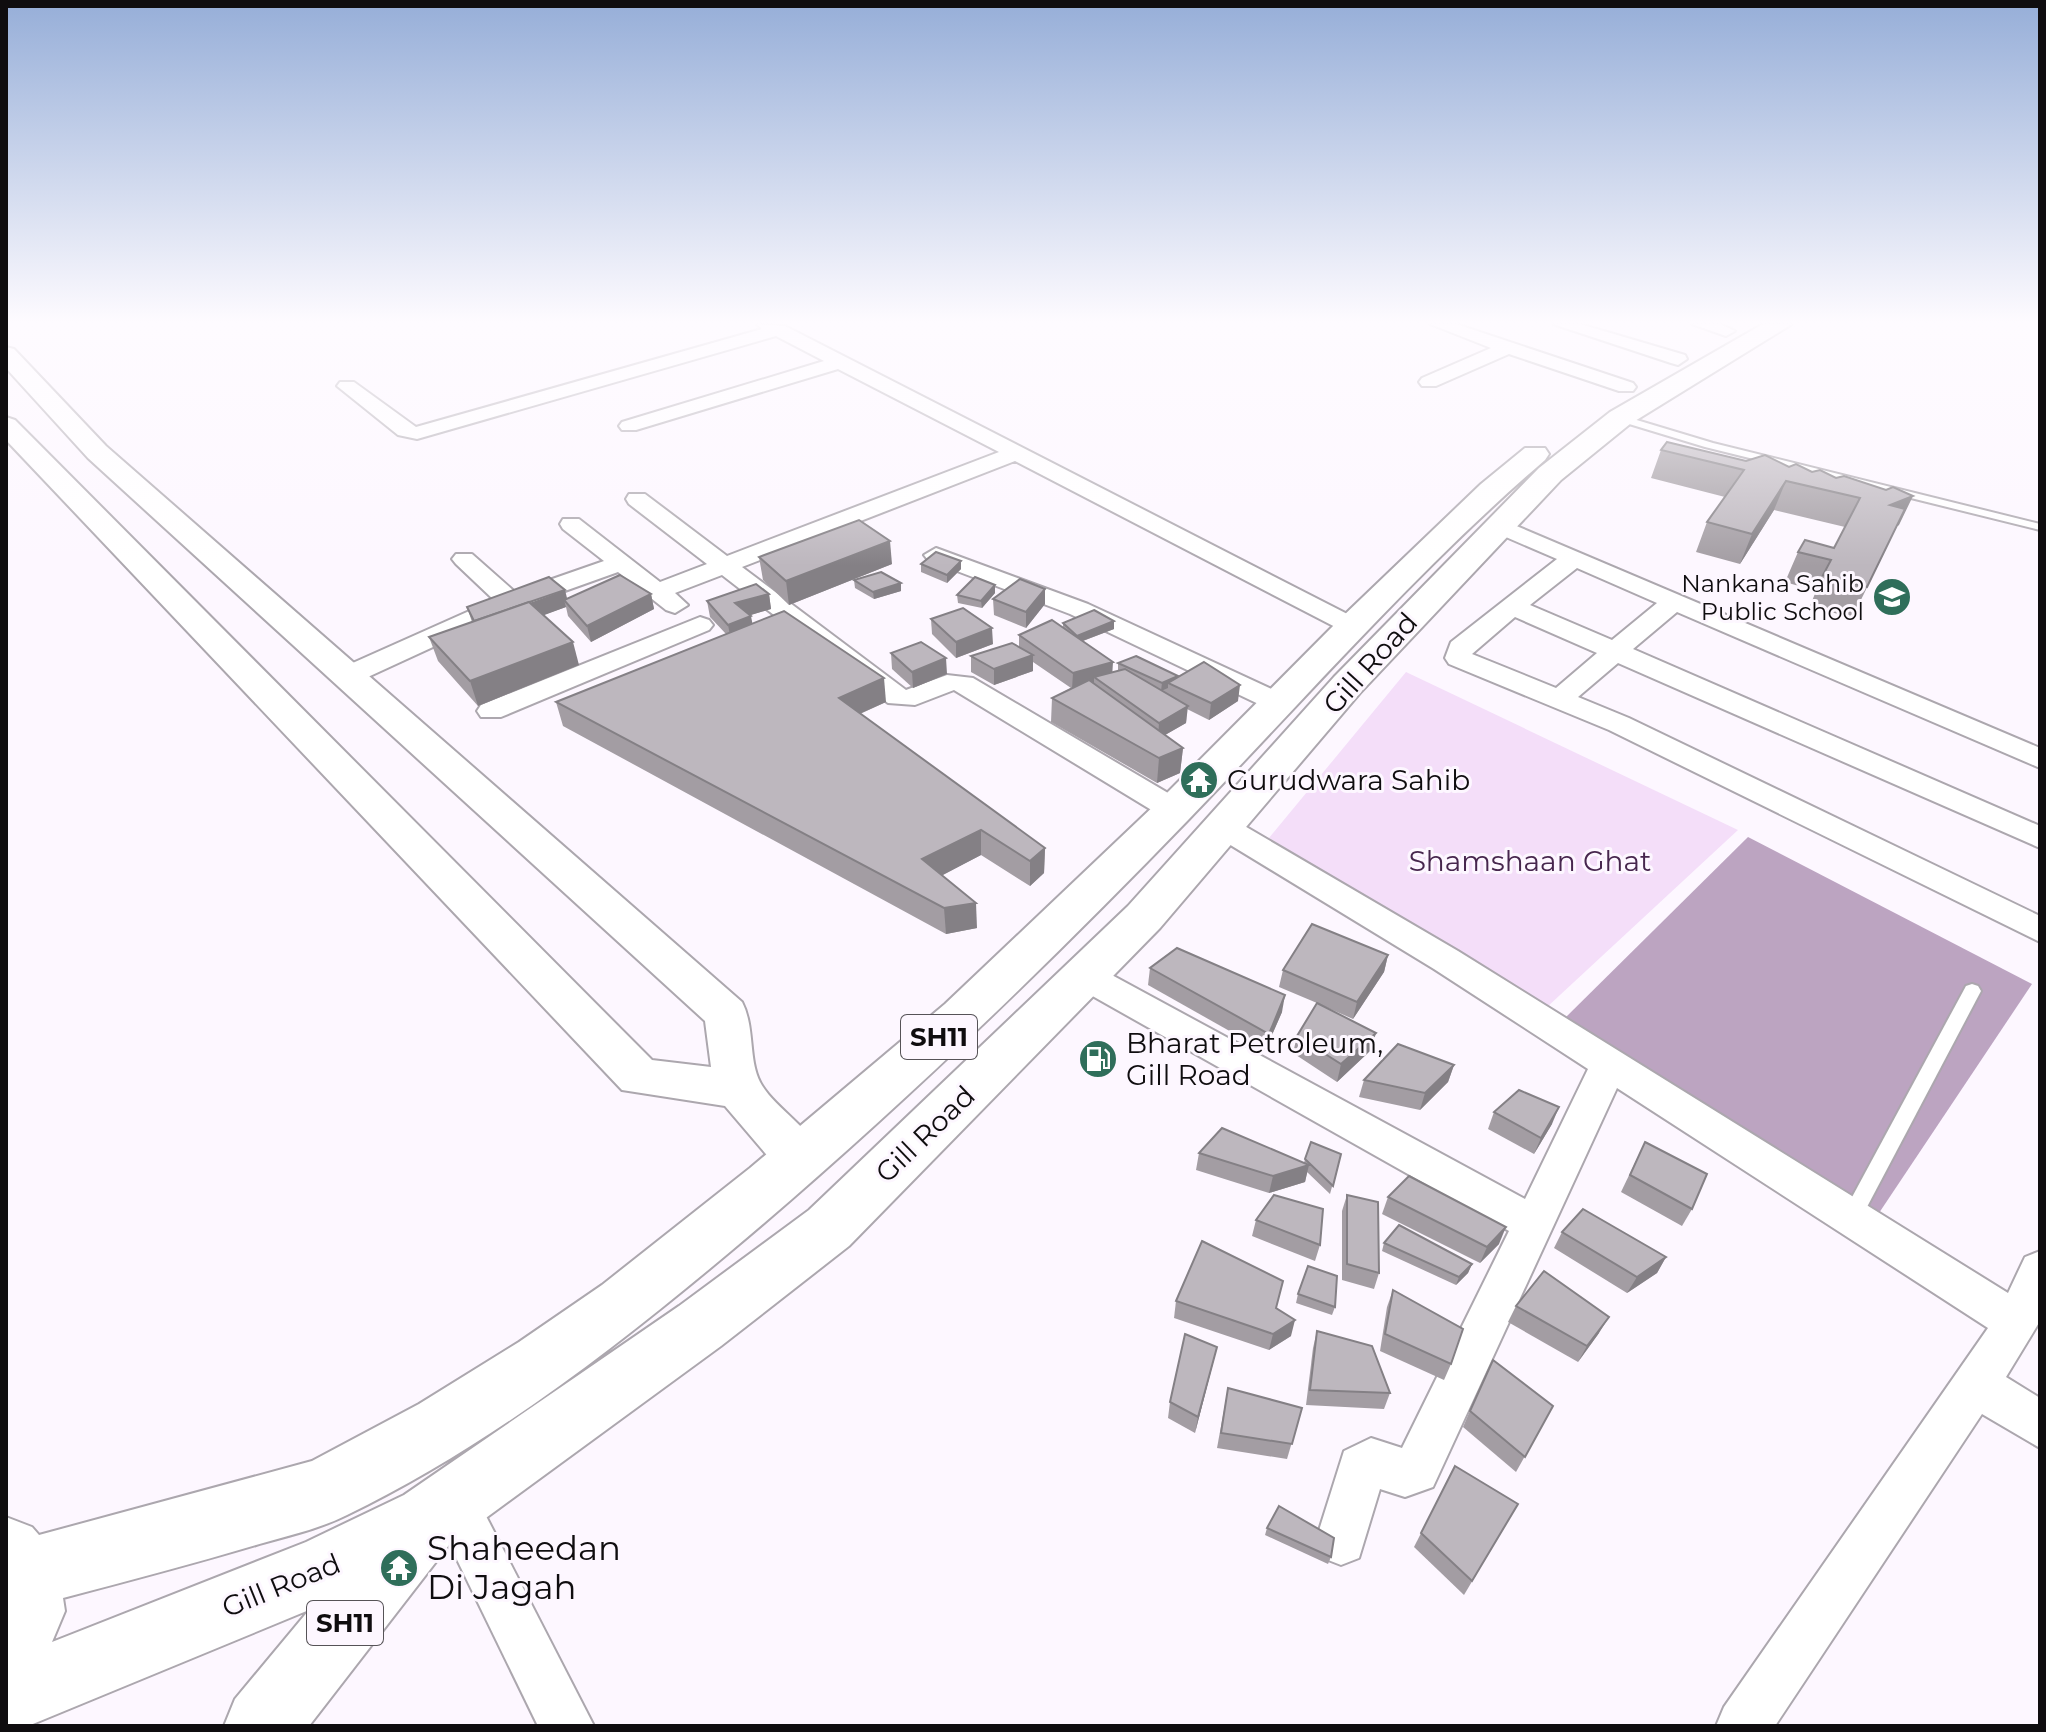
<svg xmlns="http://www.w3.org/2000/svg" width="2046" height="1732" font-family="Montserrat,sans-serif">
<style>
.green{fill:#f4def9}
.water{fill:#bca4c1}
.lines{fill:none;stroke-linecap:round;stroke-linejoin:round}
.service-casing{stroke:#aca7ae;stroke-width:4}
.minor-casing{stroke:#aca7ae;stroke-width:4}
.tertiary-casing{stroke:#aca7ae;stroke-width:4}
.primary-casing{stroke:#aca7ae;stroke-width:4}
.service{fill:#fff;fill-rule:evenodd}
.minor{fill:#fff;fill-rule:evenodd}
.tertiary{fill:#fff;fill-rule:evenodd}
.primary{fill:#fff;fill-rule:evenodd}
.wall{fill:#a39da3}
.shaded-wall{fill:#848085}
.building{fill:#bdb7be;stroke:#848085;stroke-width:2}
.labels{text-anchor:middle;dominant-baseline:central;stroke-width:6;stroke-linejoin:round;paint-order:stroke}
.far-poi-label{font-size:24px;fill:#0f0d0f;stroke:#fdf7ff;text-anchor:end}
.shield{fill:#fdf7ff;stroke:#565357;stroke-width:2}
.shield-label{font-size:26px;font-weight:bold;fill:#0f0d0f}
.street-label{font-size:28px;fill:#0f0d0f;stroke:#fdf7ff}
.poi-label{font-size:28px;fill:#0f0d0f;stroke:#fdf7ff;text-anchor:start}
.park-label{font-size:28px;fill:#47264e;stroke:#fdf7ff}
.near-poi-label{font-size:34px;fill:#0f0d0f;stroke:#fdf7ff;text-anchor:start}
</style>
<rect width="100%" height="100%" fill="#fdf7ff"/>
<polygon class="green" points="1406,672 1738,830 1546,1008 1269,838"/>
<polygon class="water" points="1748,837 2032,984 1879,1213 1565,1018"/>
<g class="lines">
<g class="service-casing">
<g id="service">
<polygon points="1620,415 1713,443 2040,524 2040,530 1705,447 1616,420 1616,416"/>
<polygon points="1972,984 1978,986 1981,991 1858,1224 1851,1227 1844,1224 1841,1218 1844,1212 1966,986"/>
</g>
</g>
<g class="minor-casing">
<g id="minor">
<polygon points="757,324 785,326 1361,621 1365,626 1352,634 1343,631 1015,461 742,567 906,690 947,675 973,678 1185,803 1189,810 1185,817 1174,820 1163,817 954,690 915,705 888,703 722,575 675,593 688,605 675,613 666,610 618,572 520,607 357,682 337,682 334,676 337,670 494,600 456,564 452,559 456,554 472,554 515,592 604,561 563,529 560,524 563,519 579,519 660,582 707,564 629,504 626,499 629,494 645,494 727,556 999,452 838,369 636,430 622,430 619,426 622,422 824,361 776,336 417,439 398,435 337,386 340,382 354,382 416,427 762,329"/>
<polygon points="1430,324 1456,324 1633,383 1636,387 1633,391 1619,391 1509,354 1436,386 1422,386 1419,382 1422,378 1491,348"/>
<polygon points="1553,324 1580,324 1685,355 1687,359 1678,365 1671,363"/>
<polygon points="1692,324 1720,324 1735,331 1726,336"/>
<path d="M1500 519 2040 748V768L1677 612 1633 649 2040 826V848L1618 663 1578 697 1629 718 2040 916V942L1609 730 1449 664 1445 658 1451 642 1557 559 1492 531 1489 526 1492 521ZM1577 568 1657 603 1612 640 1530 605ZM1515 617 1597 653 1556 688 1472 654Z"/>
<polygon points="936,548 1088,604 1289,697 1293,703 1289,709 1269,709 1070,614 928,560 924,555"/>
<polygon points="700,617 709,620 713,625 709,630 501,717 481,717 477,711 481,705"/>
<polygon points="1225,818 1236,821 1458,951 2008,1293 2025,1257 2040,1251 2040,1321 2006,1377 2040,1398 2040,1448 1982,1414 1775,1726 1716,1726 1724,1707 1988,1328 1617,1088 1433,1487 1405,1497 1380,1489 1359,1558 1341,1565 1323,1558 1316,1540 1344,1451 1371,1438 1402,1448 1509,1231 1073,985 1068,976 1073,967 1085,963 1097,967 1525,1199 1588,1069 1434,969 1214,835 1210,828 1214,821"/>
<polygon points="453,1478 470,1485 594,1726 538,1726 429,1502 436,1485"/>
</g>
</g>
<g class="tertiary-casing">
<path id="tertiary" d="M6 347 14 349 106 446 742 1002C755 1027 748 1058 760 1082 773 1107 811 1128 826 1159L819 1174 801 1180 783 1174 725 1106 622 1090 6 440V417L15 420 652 1060 711 1067 705 1021 88 458 6 368Z"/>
</g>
<g class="primary-casing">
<path id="primary" d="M1763 324H1792L1630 424 1561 480 1360 693 1160 928 849 1246 721 1346 449 1545 309 1726H224L235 1699 309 1610 28 1726H6V1517L32 1527 39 1535 312 1461 419 1404 519 1342 602 1285 750 1168 945 1004 1159 801 1340 619 1481 484 1525 448H1545L1549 454 1545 460C1417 570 1306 698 1189 819 1043 970 892 1116 731 1251 613 1350 487 1447 347 1515 319 1529 287 1536 256 1545 192 1564 128 1581 63 1598L65 1611 52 1642 306 1542 404 1495 679 1306 809 1210 1128 906 1334 677 1539 468 1610 412Z"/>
</g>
<use href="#service" class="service"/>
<use href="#minor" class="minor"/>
<use href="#tertiary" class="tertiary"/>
<use href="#primary" class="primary"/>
</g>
<g class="wall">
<polygon points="1661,450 1789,467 1812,472 1820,470 1899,525 1897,526 1852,618 1810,606 1816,591 1785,582 1798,552 1834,548 1845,527 1774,510 1740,564 1696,552 1707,522 1725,497 1651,478"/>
<polygon points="759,557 892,564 789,605 763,580"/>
<polygon points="961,561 961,569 947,583 921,572 921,564"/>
<polygon points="854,580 901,583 901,591 874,599 855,588"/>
<polygon points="995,593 982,608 958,603 957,595"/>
<polygon points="651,594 654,609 591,642 568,616 566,607 543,615 579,665 478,706 438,661 429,637 472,622 467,607"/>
<polygon points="769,594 771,609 750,615 752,624 886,702 860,714 1045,848 1044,873 1030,886 981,855 942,875 977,928 946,934 563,726 556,702 726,634 710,617 707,601"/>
<polygon points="993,599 1045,604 1026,628 994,615"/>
<polygon points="931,619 993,644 956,658 932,634"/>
<polygon points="1114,621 1114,629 1083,641 1112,672 1118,671 1118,663 1177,678 1238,701 1209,720 1187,709 1186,723 1165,735 1183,748 1180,773 1157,783 1051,722 1052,698 1071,688 1033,662 1033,671 994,685 971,672 971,656 1019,647 1019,635 1063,627 1063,623"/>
<polygon points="891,653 947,674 913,688 892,669"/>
<polygon points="1388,955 1384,972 1353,1019 1319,1004 1371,1050 1337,1082 1293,1053 1297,1036 1317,1003 1279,987 1283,970"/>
<polygon points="1150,968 1282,1012 1265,1051 1148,985"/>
<polygon points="1454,1065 1448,1082 1420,1110 1359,1097 1364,1080"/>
<polygon points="1494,1112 1552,1124 1534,1154 1488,1129"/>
<polygon points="1645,1142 1692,1209 1682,1226 1621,1192"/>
<polygon points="1199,1153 1304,1163 1305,1159 1341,1154 1330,1194 1307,1172 1305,1182 1269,1193 1196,1170"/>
<polygon points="1347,1195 1379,1273 1374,1289 1342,1280 1342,1211"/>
<polygon points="1388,1197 1499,1244 1480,1263 1382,1214"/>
<polygon points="1256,1220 1320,1245 1315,1261 1252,1236"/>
<polygon points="1562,1232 1666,1257 1657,1273 1627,1293 1554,1248"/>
<polygon points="1384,1243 1472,1264 1468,1273 1456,1285 1382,1251"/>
<polygon points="1393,1290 1451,1364 1444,1380 1380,1351 1387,1307"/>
<polygon points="1298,1294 1335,1307 1332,1315 1296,1303"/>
<polygon points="1176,1301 1276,1309 1291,1336 1269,1350 1174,1318"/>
<polygon points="1516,1306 1599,1333 1578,1362 1508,1322"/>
<polygon points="1317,1331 1390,1393 1384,1409 1306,1405 1313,1348"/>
<polygon points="1217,1347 1213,1363 1195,1433 1168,1418 1170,1402"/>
<polygon points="1485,1376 1553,1406 1516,1472 1463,1427"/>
<polygon points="1228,1388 1302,1408 1287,1459 1217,1448"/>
<polygon points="1455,1466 1518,1504 1464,1595 1414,1547"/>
<polygon points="1267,1528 1331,1557 1328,1564 1265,1535"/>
</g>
<g class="shaded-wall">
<polygon points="1786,481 1774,510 1740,564 1752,534"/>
<polygon points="1913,496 1899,525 1897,526 1852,618 1867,587 1890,505"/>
<polygon points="890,541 892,564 789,605 786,581"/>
<polygon points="961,561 961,569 947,583 947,575"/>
<polygon points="901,583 901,591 874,599 873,592"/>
<polygon points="995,585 995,593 982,608 981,601"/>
<polygon points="1045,589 1045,604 1026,628 1026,612"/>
<polygon points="565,590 569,606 564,600 566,607 480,639 475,623"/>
<polygon points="651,594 654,609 591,642 587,626"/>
<polygon points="769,594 771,609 738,619 735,603"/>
<polygon points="751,616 754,632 731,640 728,625"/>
<polygon points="1114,621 1114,629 1077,643 1077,636"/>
<polygon points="992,628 993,644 956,658 956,642"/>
<polygon points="573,642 579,665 478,706 470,681"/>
<polygon points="1033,655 1033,671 994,685 994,669"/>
<polygon points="946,658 947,674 913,688 912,672"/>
<polygon points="1113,662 1112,678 1094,677 1094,683 1072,689 1073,673"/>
<polygon points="1178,676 1177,684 1168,683 1168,688 1161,691 1162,683"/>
<polygon points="884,678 886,702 841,722 839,698"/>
<polygon points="1240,685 1238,701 1209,720 1211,703"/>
<polygon points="1188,706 1186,723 1158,739 1159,723"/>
<polygon points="1183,748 1180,773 1157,783 1159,758"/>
<polygon points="981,830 981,855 924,885 922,859"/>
<polygon points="1045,848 1044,873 1030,886 1030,861"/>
<polygon points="976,903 977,928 946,934 944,908"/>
<polygon points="1388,955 1384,972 1353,1019 1357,1002"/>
<polygon points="1285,995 1282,1012 1265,1051 1269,1034"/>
<polygon points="1376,1033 1371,1050 1337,1082 1341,1064"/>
<polygon points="1454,1065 1448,1082 1420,1110 1425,1093"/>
<polygon points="1559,1107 1552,1124 1534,1154 1541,1138"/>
<polygon points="1309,1165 1305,1182 1269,1193 1273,1176"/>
<polygon points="1506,1227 1499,1244 1480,1263 1487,1247"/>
<polygon points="1666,1257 1657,1273 1627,1293 1637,1277"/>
<polygon points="1472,1264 1468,1273 1456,1285 1459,1277"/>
<polygon points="1609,1317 1599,1333 1578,1362 1587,1346"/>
<polygon points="1295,1320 1291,1336 1269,1350 1273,1334"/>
<polygon points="1217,1347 1213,1363 1195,1433 1198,1417"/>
</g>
<g class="building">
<polygon points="1667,442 1746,461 1765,455 1789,467 1796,464 1812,472 1820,470 1836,478 1844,476 1886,490 1893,487 1913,496 1890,505 1905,509 1867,587 1823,575 1831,560 1798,552 1805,540 1834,548 1860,498 1786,481 1752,534 1707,522 1744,470 1661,450"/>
<polygon points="859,520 890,541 786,581 759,557"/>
<polygon points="936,552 961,561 947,575 921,564"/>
<polygon points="881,572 901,583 873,592 854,580"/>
<polygon points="620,575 651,594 587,626 564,600"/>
<polygon points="549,577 565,590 474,621 467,607"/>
<polygon points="975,577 995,585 981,601 957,595"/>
<polygon points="1020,579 1045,589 1026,612 993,599"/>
<polygon points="756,584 769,594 735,603 751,616 728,625 707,601"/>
<polygon points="529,602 573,642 470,681 429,637"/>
<polygon points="963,608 992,628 956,642 931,619"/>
<polygon points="1094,610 1114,621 1077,636 1063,623"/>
<polygon points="784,611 884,678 839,698 1045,848 1030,861 981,830 922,859 976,903 944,908 556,702"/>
<polygon points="1052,620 1113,662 1073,673 1019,635"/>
<polygon points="921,642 946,658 912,672 891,653"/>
<polygon points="1012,643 1033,655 994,669 971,656"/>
<polygon points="1136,656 1178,676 1162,683 1118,663"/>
<polygon points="1204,662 1240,685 1211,703 1168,683"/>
<polygon points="1125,669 1188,706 1159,723 1094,677"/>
<polygon points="1089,680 1183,748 1159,758 1052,698"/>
<polygon points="1312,924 1388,955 1357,1002 1283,970"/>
<polygon points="1177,948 1285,995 1269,1034 1150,968"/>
<polygon points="1317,1003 1376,1033 1341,1064 1297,1036"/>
<polygon points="1398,1044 1454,1065 1425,1093 1364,1080"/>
<polygon points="1519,1090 1559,1107 1541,1138 1494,1112"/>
<polygon points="1222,1128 1309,1165 1273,1176 1199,1153"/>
<polygon points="1311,1142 1341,1154 1333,1186 1305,1159"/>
<polygon points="1645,1142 1707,1174 1692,1209 1630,1175"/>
<polygon points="1409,1176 1506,1227 1487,1247 1388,1197"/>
<polygon points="1274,1195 1323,1209 1320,1245 1256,1220"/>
<polygon points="1347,1195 1378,1202 1379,1273 1347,1264"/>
<polygon points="1583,1209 1666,1257 1637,1277 1562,1232"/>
<polygon points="1399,1225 1472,1264 1459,1277 1384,1243"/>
<polygon points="1202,1241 1283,1281 1276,1308 1295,1320 1273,1334 1176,1301"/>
<polygon points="1308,1266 1337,1276 1335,1307 1298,1294"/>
<polygon points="1544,1271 1609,1317 1587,1346 1516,1306"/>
<polygon points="1393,1290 1463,1329 1451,1364 1385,1334"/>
<polygon points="1317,1331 1372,1346 1390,1393 1310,1390"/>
<polygon points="1185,1334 1217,1347 1198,1417 1170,1402"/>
<polygon points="1493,1360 1553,1406 1525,1457 1470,1411"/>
<polygon points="1228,1388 1302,1408 1292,1444 1221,1433"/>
<polygon points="1455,1466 1518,1504 1472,1581 1421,1533"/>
<polygon points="1279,1506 1334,1538 1331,1557 1267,1528"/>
</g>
<linearGradient id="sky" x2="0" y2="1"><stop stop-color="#96aed8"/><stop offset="0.57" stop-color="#fefbff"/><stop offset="1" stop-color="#fefbff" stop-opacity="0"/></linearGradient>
<rect width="2046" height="566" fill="url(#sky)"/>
<defs>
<g id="school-disc" transform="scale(2)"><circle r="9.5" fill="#2f6e5a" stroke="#fdf7ff"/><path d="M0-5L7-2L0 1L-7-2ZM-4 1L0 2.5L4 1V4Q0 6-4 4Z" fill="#fff"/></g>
<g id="temple-disc" transform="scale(2)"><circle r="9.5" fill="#2f6e5a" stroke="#fdf7ff"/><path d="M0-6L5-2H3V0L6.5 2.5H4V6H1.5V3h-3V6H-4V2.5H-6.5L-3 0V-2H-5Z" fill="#fff"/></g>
<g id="fuel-disc" transform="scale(2)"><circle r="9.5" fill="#2f6e5a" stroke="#fdf7ff"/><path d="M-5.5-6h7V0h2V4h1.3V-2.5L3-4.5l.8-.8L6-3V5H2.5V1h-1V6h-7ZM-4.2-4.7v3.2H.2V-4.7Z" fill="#fff"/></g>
</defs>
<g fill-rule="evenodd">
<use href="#school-disc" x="1892" y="597"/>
<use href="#temple-disc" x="1199" y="780"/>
<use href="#fuel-disc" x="1098" y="1059"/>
<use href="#temple-disc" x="399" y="1568"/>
</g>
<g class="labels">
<g class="far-poi-label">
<text x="1864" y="583">Nankana Sahib<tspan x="1864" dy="28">Public School</tspan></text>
</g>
<g class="shield">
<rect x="901" y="1015" width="76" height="44" rx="6"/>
<rect x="307" y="1601" width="76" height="44" rx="6"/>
</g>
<g class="shield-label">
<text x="939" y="1037">SH11</text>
<text x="345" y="1623">SH11</text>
</g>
<g class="street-label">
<text transform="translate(1370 663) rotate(-48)">Gill Road</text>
<text transform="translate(925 1134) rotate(-44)">Gill Road</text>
<text transform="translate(281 1585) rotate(-22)">Gill Road</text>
</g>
<g class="poi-label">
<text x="1227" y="780">Gurudwara Sahib</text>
<text x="1126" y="1043">Bharat Petroleum,<tspan x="1126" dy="32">Gill Road</tspan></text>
</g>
<g class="park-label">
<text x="1530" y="861">Shamshaan Ghat</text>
</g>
<g class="near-poi-label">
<text x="427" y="1548">Shaheedan<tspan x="427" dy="39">Di Jagah</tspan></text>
</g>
</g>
<rect width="2046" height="1732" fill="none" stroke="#0f0d0f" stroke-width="16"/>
</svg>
